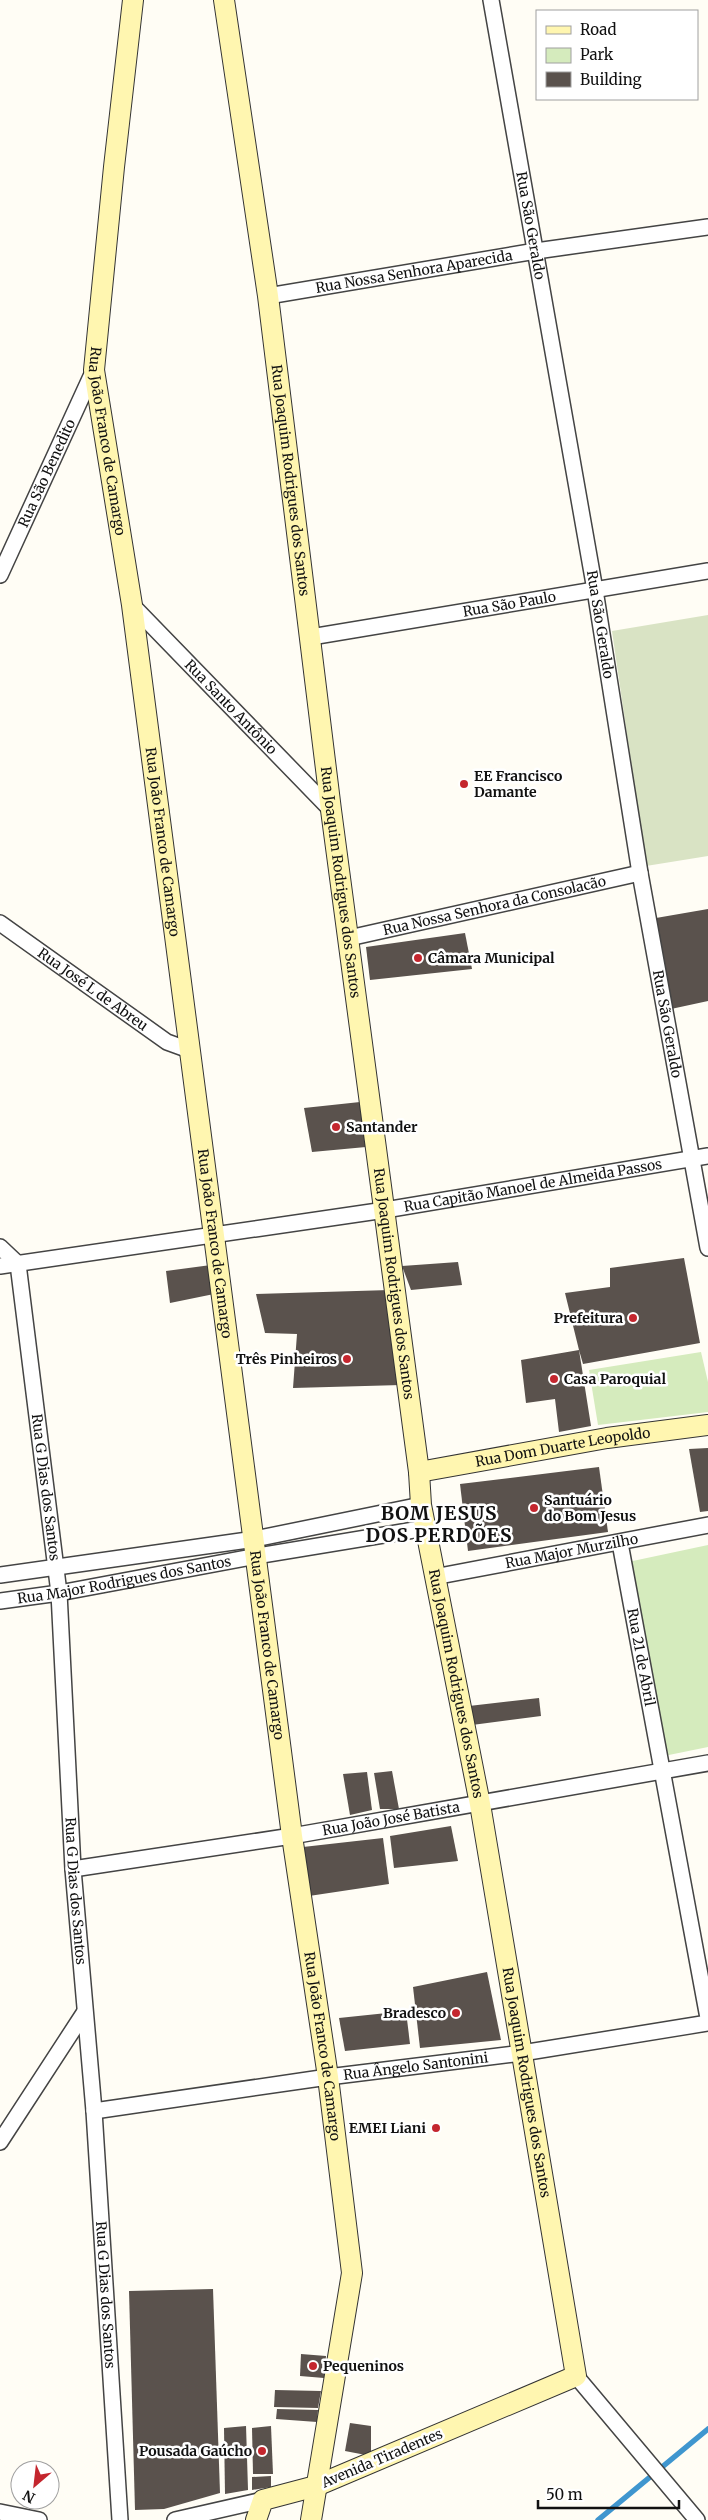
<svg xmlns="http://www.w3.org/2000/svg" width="708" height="2520" font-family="Merriweather,serif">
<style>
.green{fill:#d5ebbd}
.cemetery{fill:#d9e3c4}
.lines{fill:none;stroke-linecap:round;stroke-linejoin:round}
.stream{stroke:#3f96cf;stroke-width:5.5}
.building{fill:#5a524d}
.street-casing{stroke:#444;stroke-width:18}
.secondary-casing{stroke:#333;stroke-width:22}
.street{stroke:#fff;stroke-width:15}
.secondary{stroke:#fff6b0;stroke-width:20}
.poi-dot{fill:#c4262e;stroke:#fff;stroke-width:2}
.labels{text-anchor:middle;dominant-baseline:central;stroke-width:5;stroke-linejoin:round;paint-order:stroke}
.street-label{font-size:14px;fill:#111;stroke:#fff}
.poi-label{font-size:14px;font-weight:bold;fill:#111;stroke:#fff;text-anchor:start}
.district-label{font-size:19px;font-weight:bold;letter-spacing:1px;fill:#111;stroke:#fff}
</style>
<rect width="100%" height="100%" fill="#fffdf5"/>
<g class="green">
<polygon points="701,1352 708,1382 708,1412 598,1425 589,1370"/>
<polygon points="708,1545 708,1747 659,1757 628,1562"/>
</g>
<polygon class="cemetery" points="708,615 708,856 646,866 612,631"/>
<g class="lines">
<polyline class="stream" points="598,2520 708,2429"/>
</g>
<g class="building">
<polygon points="708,909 708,1001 671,1009 656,918"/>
<polygon points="465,933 472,969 370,980 366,947"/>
<polygon points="360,1102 366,1147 312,1152 304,1108"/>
<polygon points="684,1258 700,1343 583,1364 579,1350 591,1426 559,1432 555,1399 526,1403 521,1360 579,1350 565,1293 610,1287 610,1268"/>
<polygon points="458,1262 462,1285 411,1290 402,1266"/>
<polygon points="211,1265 214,1294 170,1303 166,1271"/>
<polygon points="390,1290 401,1385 293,1388 297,1334 265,1333 256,1294"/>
<polygon points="708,1448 708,1511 700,1512 689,1449"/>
<polygon points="599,1467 608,1532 468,1551 460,1484"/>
<polygon points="539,1698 541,1716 472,1725 469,1706"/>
<polygon points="392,1771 399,1809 380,1809 374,1773"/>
<polygon points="367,1772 372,1810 350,1815 343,1774"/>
<polygon points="451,1826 458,1861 394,1868 390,1836"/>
<polygon points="383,1838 389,1884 309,1896 303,1847"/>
<polygon points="487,1972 501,2040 420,2048 413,1987"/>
<polygon points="406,2011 410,2044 345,2051 339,2018"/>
<polygon points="213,2289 220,2493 164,2509 135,2510 129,2291"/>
<polygon points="301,2354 326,2356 324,2378 300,2376"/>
<polygon points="275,2390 321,2391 318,2408 274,2407"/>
<polygon points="277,2409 318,2410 317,2422 276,2419"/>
<polygon points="350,2423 371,2426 371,2456 345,2451"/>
<polygon points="246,2426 248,2490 225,2494 224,2428"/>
<polygon points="271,2426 273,2474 253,2474 252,2428"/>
<polygon points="271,2476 271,2487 252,2490 252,2477"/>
</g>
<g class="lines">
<g class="street-casing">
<g id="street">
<path id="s1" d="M491 0 595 590 640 873 708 1248"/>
<path id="s2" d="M268 296 536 251 708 227"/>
<path id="s3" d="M0 575 94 370"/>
<path id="s4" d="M132 605 331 810"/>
<path id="s5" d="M311 637 708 571"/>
<path id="s6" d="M0 923 167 1042 189 1050"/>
<path id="s7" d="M349 938 640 873"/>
<polyline points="0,1247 18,1264"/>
<path id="s8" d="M18 1264 59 1593 73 1869 94 2111 120 2520"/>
<path id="s9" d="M0 1266 385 1210 708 1156"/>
<path id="s10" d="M620 1543 708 2018"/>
<polyline points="0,1575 255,1539 421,1505"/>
<path id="s11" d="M434 1577 708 1525"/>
<path id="s12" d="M0 1601 59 1593 257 1556 426 1528"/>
<path id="s13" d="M73 1869 292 1836 708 1763"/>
<path id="s14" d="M94 2111 328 2077 522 2053 708 2023"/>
<polyline points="0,2142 84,2013"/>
<polyline points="576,2376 697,2520"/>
<polyline points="0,2512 39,2520"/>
<polyline points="175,2520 263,2500"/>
</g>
</g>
<g class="secondary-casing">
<g id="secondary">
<path id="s15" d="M133 0 114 167 94 370 132 605 292 1836 328 2077 352 2273 311 2520"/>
<path id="s16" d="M224 0 268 296 331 810 419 1472 421 1505 480 1804 576 2376 316 2486 263 2500 256 2520"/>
<path id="s17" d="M419 1472 607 1438 708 1425"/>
</g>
</g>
<use href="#street" class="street"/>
<use href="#secondary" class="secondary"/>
</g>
<g class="poi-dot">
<circle cx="464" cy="784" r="5"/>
<circle cx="418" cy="958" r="5"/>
<circle cx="336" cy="1127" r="5"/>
<circle cx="633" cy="1318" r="5"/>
<circle cx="347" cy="1359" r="5"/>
<circle cx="554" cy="1379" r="5"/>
<circle cx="534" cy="1508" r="5"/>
<circle cx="456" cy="2013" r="5"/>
<circle cx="436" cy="2128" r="5"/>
<circle cx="313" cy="2366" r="5"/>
<circle cx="262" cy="2451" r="5"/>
</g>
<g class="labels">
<g class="street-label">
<text stroke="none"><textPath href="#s1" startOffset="229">Rua São Geraldo</textPath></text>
<text stroke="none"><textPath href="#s2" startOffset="148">Rua Nossa Senhora Aparecida</textPath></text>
<text stroke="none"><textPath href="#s15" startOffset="444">Rua João Franco de Camargo</textPath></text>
<text stroke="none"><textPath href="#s3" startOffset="112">Rua São Benedito</textPath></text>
<text stroke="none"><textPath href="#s16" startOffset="485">Rua Joaquim Rodrigues dos Santos</textPath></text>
<text stroke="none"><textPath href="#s5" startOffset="201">Rua São Paulo</textPath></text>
<text stroke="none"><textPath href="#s1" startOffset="634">Rua São Geraldo</textPath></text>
<text stroke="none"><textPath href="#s4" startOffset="142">Rua Santo Antônio</textPath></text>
<text stroke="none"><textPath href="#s15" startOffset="849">Rua João Franco de Camargo</textPath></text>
<text stroke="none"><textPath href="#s16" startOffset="890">Rua Joaquim Rodrigues dos Santos</textPath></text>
<text stroke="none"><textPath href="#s7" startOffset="149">Rua Nossa Senhora da Consolacão</textPath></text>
<text stroke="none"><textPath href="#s6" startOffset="114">Rua José L de Abreu</textPath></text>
<text stroke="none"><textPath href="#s1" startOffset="1039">Rua São Geraldo</textPath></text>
<text stroke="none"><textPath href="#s9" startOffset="539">Rua Capitão Manoel de Almeida Passos</textPath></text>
<text stroke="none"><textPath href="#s15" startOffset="1254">Rua João Franco de Camargo</textPath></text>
<text stroke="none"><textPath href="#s16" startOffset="1295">Rua Joaquim Rodrigues dos Santos</textPath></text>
<text stroke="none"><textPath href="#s17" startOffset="146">Rua Dom Duarte Leopoldo</textPath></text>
<text stroke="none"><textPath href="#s8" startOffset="225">Rua G Dias dos Santos</textPath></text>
<text stroke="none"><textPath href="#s11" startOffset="140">Rua Major Murzilho</textPath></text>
<text stroke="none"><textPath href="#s12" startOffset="126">Rua Major Rodrigues dos Santos</textPath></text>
<text stroke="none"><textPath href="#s15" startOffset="1659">Rua João Franco de Camargo</textPath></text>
<text stroke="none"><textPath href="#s10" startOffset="116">Rua 21 de Abril</textPath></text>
<text stroke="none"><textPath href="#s16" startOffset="1700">Rua Joaquim Rodrigues dos Santos</textPath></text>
<text stroke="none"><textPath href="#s13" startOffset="322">Rua João José Batista</textPath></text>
<text stroke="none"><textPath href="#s8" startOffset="630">Rua G Dias dos Santos</textPath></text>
<text stroke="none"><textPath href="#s15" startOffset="2064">Rua João Franco de Camargo</textPath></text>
<text stroke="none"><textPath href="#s14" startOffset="325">Rua Ângelo Santonini</textPath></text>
<text stroke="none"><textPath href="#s16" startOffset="2105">Rua Joaquim Rodrigues dos Santos</textPath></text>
<text stroke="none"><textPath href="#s8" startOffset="1035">Rua G Dias dos Santos</textPath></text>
<text transform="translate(382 2458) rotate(-23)">Avenida Tiradentes</text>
</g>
<g class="poi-label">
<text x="474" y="776">EE Francisco<tspan x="474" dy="16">Damante</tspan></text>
<text x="428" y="958">Câmara Municipal</text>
<text x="346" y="1127">Santander</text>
<text x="623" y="1318" text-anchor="end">Prefeitura</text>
<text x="337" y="1359" text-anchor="end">Três Pinheiros</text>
<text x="564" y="1379">Casa Paroquial</text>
<text x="544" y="1500">Santuário<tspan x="544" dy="16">do Bom Jesus</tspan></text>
<text x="446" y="2013" text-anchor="end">Bradesco</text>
<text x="426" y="2128" text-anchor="end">EMEI Liani</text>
<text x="323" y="2366">Pequeninos</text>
<text x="252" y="2451" text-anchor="end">Pousada Gaúcho</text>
</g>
<g class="district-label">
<text x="439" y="1513">BOM JESUS<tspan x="439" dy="22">DOS PERDÕES</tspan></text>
</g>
</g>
<rect x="536" y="10" width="162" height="90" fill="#ffffff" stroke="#a0a0a0"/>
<rect x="546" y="26" width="25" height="8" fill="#fff6b0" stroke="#a0a0a0"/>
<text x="580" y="35" font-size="15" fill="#111111">Road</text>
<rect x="546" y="48" width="25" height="15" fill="#d5ebbd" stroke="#a0a0a0"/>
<text x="580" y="60" font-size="15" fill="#111111">Park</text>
<rect x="546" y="72" width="25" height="15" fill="#5a524d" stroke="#a0a0a0"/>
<text x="580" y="85" font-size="15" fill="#111111">Building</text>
<g transform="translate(35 2485) rotate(208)"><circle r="24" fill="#ffffff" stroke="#a0a0a0"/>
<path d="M0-4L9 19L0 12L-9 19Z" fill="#c4262e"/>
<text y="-8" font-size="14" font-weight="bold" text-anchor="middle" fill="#111111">N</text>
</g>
<path d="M538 2500v8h141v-8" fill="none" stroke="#111111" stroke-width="2.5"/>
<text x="546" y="2500" font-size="15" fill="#111111" stroke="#ffffff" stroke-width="4" paint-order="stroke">50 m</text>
</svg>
